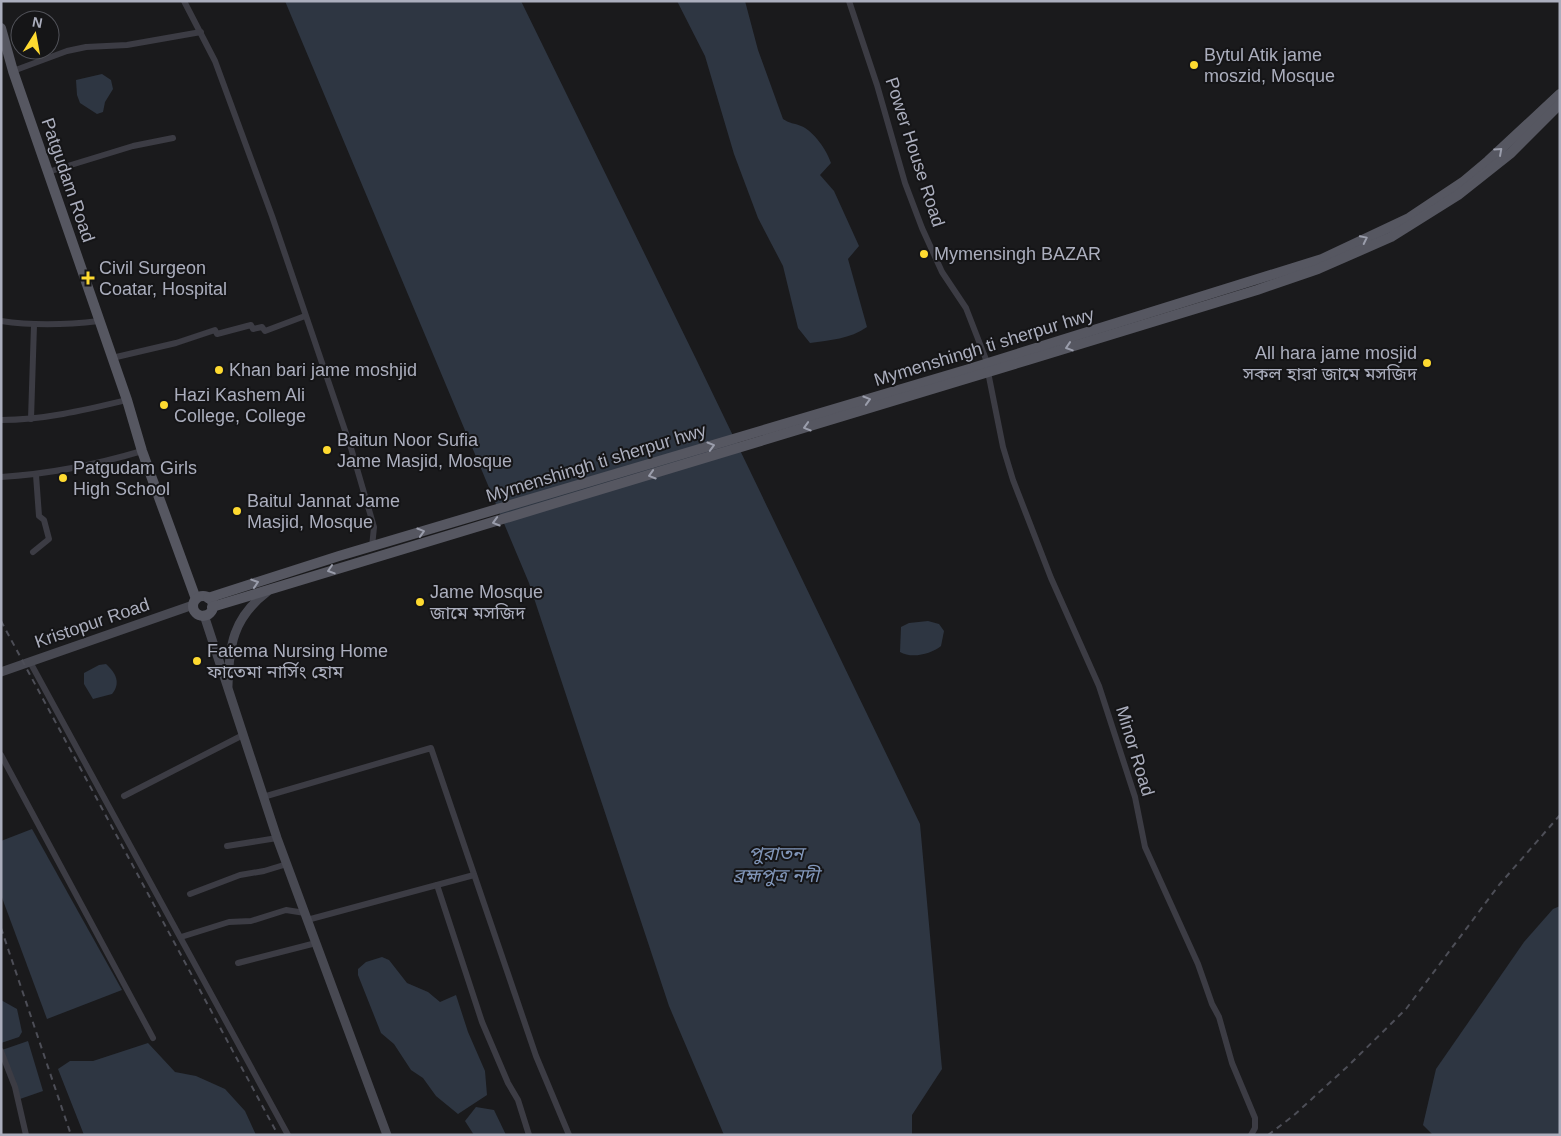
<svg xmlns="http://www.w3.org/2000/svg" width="1561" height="1136" font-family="Helvetica,'Noto Sans Bengali',sans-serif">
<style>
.water{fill:#2e3642}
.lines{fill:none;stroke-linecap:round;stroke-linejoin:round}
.street{stroke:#3c3c44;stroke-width:6}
.secondary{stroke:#484952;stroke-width:9}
.primary{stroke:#565761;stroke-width:10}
.rail{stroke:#4d4e57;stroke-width:2;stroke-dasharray:6 5;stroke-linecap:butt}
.oneway{stroke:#9a9dab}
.poi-dot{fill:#feda30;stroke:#151517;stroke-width:2}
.labels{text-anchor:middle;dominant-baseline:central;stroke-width:4;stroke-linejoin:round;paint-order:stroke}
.poi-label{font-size:18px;fill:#abaebd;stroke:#151517;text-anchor:start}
.street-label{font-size:18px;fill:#abaebd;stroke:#151517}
.water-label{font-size:19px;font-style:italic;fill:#8196b9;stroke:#151517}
</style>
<rect width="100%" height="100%" fill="#1a1a1c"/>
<g class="water">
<polygon points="285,1 521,1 697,361 920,824 942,1069 912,1115 912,1135 724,1135 669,1006 529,583"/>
<path d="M677 1H745L758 50 783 119C790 124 794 123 801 126 814 131 827 151 831 163L820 175 834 191 859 246 848 259 867 327C850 339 830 340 810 343L798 328 783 266 758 218 734 154 705 56Z"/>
<polygon points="102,74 111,80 113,89 105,102 103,112 97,114 80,103 77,95 76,80"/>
<path d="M928 621 939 624 944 631 941 646C931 654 912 659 900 652L901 627 909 623Z"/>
<path d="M106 664C116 673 121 683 112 694L93 699 84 684V673L99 665Z"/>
<polygon points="32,829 122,990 47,1019 1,895 1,841"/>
<polygon points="1560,906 1560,1135 1433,1135 1423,1125 1436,1069 1524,942 1553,909"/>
<polygon points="382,957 389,960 407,983 428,992 440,1002 456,995 468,1032 485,1071 487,1095 458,1114 436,1096 423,1078 411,1070 394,1044 381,1033 358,975 358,969 366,962"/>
<polygon points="1,1000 17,1009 22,1032 19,1037 1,1043"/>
<polygon points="28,1041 43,1091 20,1099 2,1050"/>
<polygon points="148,1043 175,1072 196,1076 225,1089 245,1111 256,1135 84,1135 58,1069 70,1061 93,1061"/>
<polygon points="476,1107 494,1110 506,1135 474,1135 465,1121"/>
</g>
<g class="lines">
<g class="street">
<polyline points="184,1 215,61 272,216 351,448 374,527 372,547"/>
<polyline points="849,1 877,85 905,183 922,228 942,272 966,308 987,362"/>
<polyline points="13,71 67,51 86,47 127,45 201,32"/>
<polyline points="48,172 133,146 173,138"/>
<path d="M1 321C34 326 66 325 99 321"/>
<polyline points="112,358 176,343 215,330 217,334 251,325 253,329 262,327 265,331 305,316"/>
<polyline points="988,372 1003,447 1013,480 1051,578 1099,686 1135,797 1145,847 1198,964 1212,1004 1219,1017 1232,1063 1255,1118 1255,1128 1251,1135"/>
<polyline points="31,419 34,325"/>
<path d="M1 420C44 420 85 410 127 400"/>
<path d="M1 477C50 474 95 465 142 451"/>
<polyline points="33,552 49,539 44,520 39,516 36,475"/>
<polyline points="30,662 288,1135"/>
<polyline points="1,755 153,1038"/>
<polyline points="124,796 243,735"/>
<polyline points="263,797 431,748 536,1056 569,1135"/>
<polyline points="227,846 277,838"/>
<polyline points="437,885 482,1022 508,1083 518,1100 529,1135"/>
<polyline points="190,894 240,875 264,871 287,864"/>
<polyline points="307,920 474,875"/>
<polyline points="181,937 229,922 251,921 286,910 305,913"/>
<polyline points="238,963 316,943"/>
<polyline points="1,1051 15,1087 26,1135"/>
</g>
<g class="secondary">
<polyline points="204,615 277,838 387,1135"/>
<polyline points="1,672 193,605"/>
<path d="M228 686C229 645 233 618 267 592"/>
</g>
<g class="primary">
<polyline points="1,28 13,71 127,400 142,451 196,599"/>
<circle cx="203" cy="606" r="10"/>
<polyline points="208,598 339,556 969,369 1322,259 1409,218 1463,182 1488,161 1560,94"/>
<polyline points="212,607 1028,360 1257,290 1318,269 1391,237 1458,195 1511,153 1560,104"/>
</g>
<g class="rail">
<polyline points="1,621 278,1135"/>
<polyline points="1,928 71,1135"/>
<polyline points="1268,1135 1293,1116 1347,1067 1406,1009 1499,885 1560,815"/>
</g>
</g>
<defs><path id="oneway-chevron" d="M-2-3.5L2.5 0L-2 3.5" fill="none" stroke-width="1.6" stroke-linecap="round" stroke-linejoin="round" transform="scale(1.25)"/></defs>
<g class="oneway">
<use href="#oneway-chevron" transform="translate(1499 151) rotate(-42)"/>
<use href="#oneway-chevron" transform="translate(1364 239) rotate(-26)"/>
<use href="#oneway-chevron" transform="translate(1069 347) rotate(162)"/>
<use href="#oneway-chevron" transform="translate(867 400) rotate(-17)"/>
<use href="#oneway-chevron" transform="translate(807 427) rotate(163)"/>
<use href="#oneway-chevron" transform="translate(711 446) rotate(-16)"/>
<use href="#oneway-chevron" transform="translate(652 475) rotate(163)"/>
<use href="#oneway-chevron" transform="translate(496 522) rotate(164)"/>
<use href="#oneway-chevron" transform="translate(421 532) rotate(-17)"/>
<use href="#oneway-chevron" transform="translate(331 570) rotate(162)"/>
<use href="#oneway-chevron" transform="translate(255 583) rotate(-18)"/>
</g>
<g class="poi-dot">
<circle cx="1194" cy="65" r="5"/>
<circle cx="924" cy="254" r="5"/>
<path d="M85.5 270.5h5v5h5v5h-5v5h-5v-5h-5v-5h5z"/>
<circle cx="1427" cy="363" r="5"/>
<circle cx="219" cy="370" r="5"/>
<circle cx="164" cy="405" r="5"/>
<circle cx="327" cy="450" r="5"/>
<circle cx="63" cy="478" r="5"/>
<circle cx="237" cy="511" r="5"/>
<circle cx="420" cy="602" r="5"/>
<circle cx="197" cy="661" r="5"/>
</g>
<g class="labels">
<g class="poi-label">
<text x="1204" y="55">Bytul Atik jame<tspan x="1204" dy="21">moszid, Mosque</tspan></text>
<text x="934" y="254">Mymensingh BAZAR</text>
<text x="99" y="268">Civil Surgeon<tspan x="99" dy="21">Coatar, Hospital</tspan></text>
<text x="1417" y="353" text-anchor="end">All hara jame mosjid<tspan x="1417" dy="21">সকল হারা জামে মসজিদ</tspan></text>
<text x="229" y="370">Khan bari jame moshjid</text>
<text x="174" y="395">Hazi Kashem Ali<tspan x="174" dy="21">College, College</tspan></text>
<text x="337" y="440">Baitun Noor Sufia<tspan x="337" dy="21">Jame Masjid, Mosque</tspan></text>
<text x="73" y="468">Patgudam Girls<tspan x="73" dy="21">High School</tspan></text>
<text x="247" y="501">Baitul Jannat Jame<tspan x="247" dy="21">Masjid, Mosque</tspan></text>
<text x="430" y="592">Jame Mosque<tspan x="430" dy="21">জামে মসজিদ</tspan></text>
<text x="207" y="651">Fatema Nursing Home<tspan x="207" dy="21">ফাতেমা নার্সিং হোম</tspan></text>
</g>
<g class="street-label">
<text transform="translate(915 152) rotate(72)">Power House Road</text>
<text transform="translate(68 180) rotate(71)">Patgudam Road</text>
<text transform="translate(984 347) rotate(-17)">Mymenshingh ti sherpur hwy</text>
<text transform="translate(596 463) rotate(-17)">Mymenshingh ti sherpur hwy</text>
<text transform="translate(92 623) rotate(-19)">Kristopur Road</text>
<text transform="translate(1135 751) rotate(73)">Minor Road</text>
</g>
<g class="water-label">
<text x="776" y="853">পুরাতন<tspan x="776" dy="22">ব্রহ্মপুত্র নদী</tspan></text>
</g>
</g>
<rect width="1561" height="1136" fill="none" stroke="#abaebd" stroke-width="5"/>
<g transform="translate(35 35) rotate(11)"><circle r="24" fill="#151517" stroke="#515259"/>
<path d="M0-4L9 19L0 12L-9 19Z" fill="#feda30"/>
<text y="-8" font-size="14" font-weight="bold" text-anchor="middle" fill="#abaebd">N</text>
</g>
</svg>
